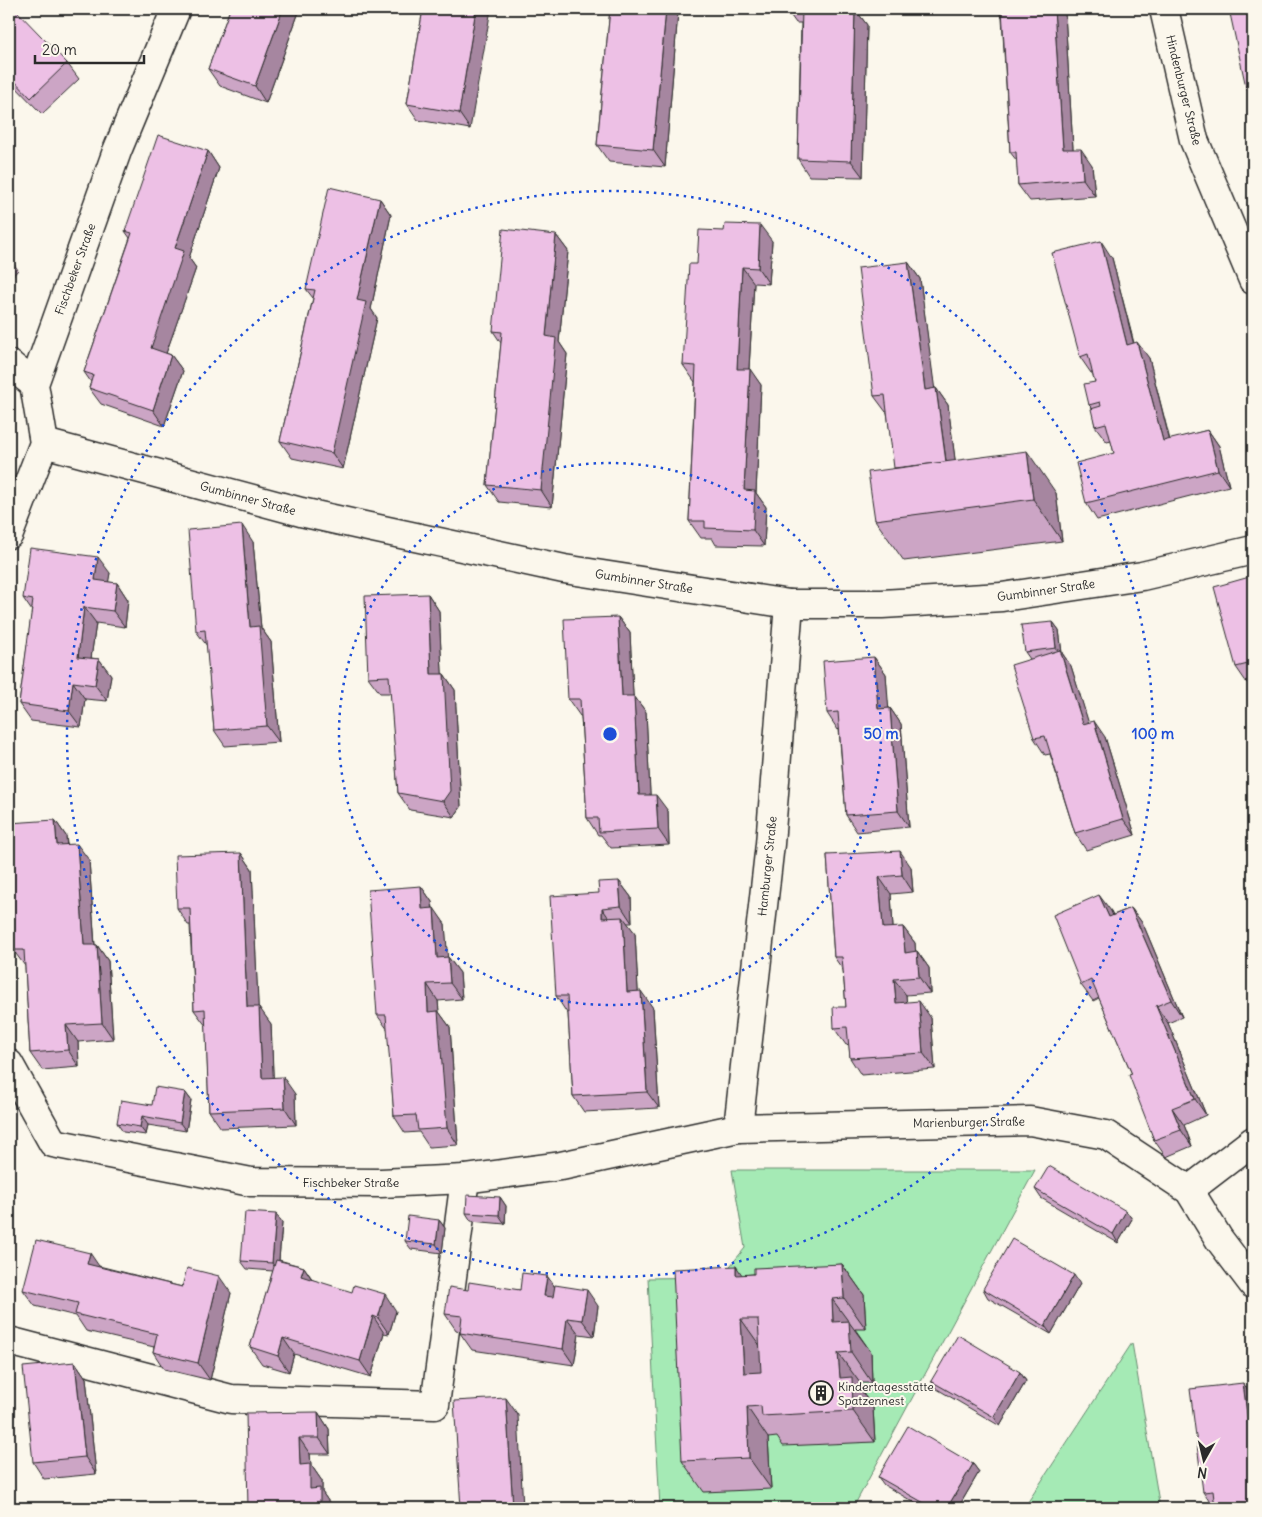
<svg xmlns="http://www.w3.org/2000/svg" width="1262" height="1517" font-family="Delius,sans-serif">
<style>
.green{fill:#a5eab5;stroke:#688a70}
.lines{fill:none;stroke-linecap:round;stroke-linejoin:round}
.minor-casing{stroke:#2b2b2b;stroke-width:31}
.minor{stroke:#fbf7ec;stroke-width:28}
.wall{fill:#cca5c5;stroke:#2b2b2b}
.shaded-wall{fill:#a686a0;stroke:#2b2b2b}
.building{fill:#edc0e5;stroke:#2b2b2b;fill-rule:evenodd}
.ring{fill:none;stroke:#1d4ed8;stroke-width:2.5;stroke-dasharray:2.5 5}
.labels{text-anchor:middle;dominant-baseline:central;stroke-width:4;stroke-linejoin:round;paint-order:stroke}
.street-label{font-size:12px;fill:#2b2b2b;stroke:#fbf7ec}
.poi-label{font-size:12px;fill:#2b2b2b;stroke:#fbf7ec;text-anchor:start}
.centre{fill:#1d4ed8;stroke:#fbf7ec;stroke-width:2.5}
.ring-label{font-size:15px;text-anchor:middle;font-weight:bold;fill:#1d4ed8;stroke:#fbf7ec;stroke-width:4;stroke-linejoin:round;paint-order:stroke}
</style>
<rect width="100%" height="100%" fill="#fbf7ec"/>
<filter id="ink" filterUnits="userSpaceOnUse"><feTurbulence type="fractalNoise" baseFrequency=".02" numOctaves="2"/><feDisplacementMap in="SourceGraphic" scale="10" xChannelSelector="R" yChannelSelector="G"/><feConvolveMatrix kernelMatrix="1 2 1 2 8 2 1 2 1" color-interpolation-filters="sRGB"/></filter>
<g filter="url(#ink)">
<g class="green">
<polygon points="732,1170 1035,1170 853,1508 660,1508 648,1278 721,1277 745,1248"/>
<polygon points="1132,1343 1160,1508 1024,1508"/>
</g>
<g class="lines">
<g class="minor-casing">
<g id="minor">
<polyline points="1164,9 1194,140 1253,280"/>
<polyline points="9,364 34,384"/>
<polyline points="44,443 301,512 364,526 564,569 789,604 882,604 1002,597 1142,576 1253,550"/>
<polyline points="9,534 44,443 34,384 117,151 176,9"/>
<polyline points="9,1064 53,1143 251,1182 381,1183 465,1179 561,1166 738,1128 1030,1121 1106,1135 1189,1190 1219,1239 1253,1284"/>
<polyline points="738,1128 770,844 789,604"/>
<polyline points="1189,1190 1253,1141"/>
<polyline points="9,1341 231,1399 435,1405 465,1179"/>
</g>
</g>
<use href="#minor" class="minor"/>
</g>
<g class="wall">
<polygon points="9,9 67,63 79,79 42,114 9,80"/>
<polygon points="230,9 300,9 266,103 220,86 208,69"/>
<polygon points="423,9 470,129 418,120 407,104"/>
<polygon points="610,9 676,9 678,12 665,167 609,162 597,145"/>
<polygon points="786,9 855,9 867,25 863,177 809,176 798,159 801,23 796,23"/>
<polygon points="996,9 1062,9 1065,13 1073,149 1092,165 1095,196 1030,201 1018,185 1017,161 1010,152 1002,17"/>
<polygon points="1253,9 1253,97 1246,87"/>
<polygon points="208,151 219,168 189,258 196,268 166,353 171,355 183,371 164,426 101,404 89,388 91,382 84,372 130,238 125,231"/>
<polygon points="380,199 391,215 371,309 377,318 343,469 292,458 280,441 313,298 306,289"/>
<polygon points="724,231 772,241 769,284 754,283 749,369 761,385 756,493 766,507 764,546 716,545 712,538 701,538 689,521 695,382 683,365 697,264"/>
<polygon points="556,235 568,251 559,342 567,354 552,507 499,502 487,485 501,343 493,331"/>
<polygon points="9,257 18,270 9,280"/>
<polygon points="1112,258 1134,343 1149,358 1170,440 1208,430 1219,446 1229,486 1097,520 1086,503 1114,453 1111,441 1107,442 1095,426 1092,408 1089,405 1095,382 1093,373 1091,373 1080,357"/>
<polygon points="908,262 920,279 934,388 936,388 948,405 955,460 1056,493 1062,541 904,561 875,520 895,468 887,412 886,412 874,396"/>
<polygon points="253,542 261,628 271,642 279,742 225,746 214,730 207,646 196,631"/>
<polygon points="110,573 108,582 117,583 128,600 125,627 96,623 91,658 99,659 111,675 107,701 85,699 81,727 31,721 19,704 32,611 23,598"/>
<polygon points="1253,576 1253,682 1247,683 1236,667"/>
<polygon points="428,594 439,611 442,674 444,674 455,690 461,807 454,817 410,810 398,793 391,693 380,693 368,677"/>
<polygon points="618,617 630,633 633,696 634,696 646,712 650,795 668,811 669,845 611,848 601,835 598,835 587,818 581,716 580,716 568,699"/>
<polygon points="1053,622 1059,630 1062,653 1071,666 1088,722 1105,737 1135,835 1086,850 1075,833 1050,754 1045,755 1034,738 1030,659 1025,652"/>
<polygon points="874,657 886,674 888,708 890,708 901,724 909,827 857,832 846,815 839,729 838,730 827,713"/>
<polygon points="55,820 66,836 67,844 89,860 95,945 97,945 108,961 113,1039 78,1042 79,1067 42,1070 30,1053 25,966 13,950"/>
<polygon points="241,853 252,869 258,1007 271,1024 273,1077 295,1094 296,1125 221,1128 209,1111 206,1026 194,1010 190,925 188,925 177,908"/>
<polygon points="827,855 911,867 913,892 891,894 893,928 903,927 915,943 915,952 917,951 929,968 930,993 906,995 906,1002 931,1018 935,1069 861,1075 850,1058 849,1044 846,1045 834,1028 846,1007 843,970 834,957"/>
<polygon points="619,881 631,897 632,923 627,923 635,933 638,991 653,1008 659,1108 584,1112 573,1096 568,1013 567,1013 556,996 599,893"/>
<polygon points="421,886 432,902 433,908 445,924 447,957 448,957 460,973 462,999 438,1001 439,1012 450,1027 458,1145 429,1147 419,1132 405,1133 394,1116 388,1030 377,1015"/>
<polygon points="1131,908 1143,924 1182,1017 1168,1023 1206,1115 1184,1125 1192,1146 1166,1157 1154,1140 1132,1074 1099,998 1093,1001 1081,985 1111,911 1113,915"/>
<polygon points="185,1092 191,1100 186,1131 148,1125 146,1135 123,1132 117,1123"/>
<polygon points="1035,1189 1126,1211 1132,1219 1118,1243 1041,1198"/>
<polygon points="500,1197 506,1206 505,1224 471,1221 466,1213"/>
<polygon points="439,1220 445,1228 442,1253 411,1249 405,1241"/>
<polygon points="282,1223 279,1260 304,1267 313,1280 396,1311 389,1334 384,1333 371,1377 294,1354 289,1372 262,1364 250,1347 273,1271 247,1269 241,1261"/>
<polygon points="842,1264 864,1295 866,1329 855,1329 871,1352 872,1383 860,1383 860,1389 873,1408 875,1442 783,1446 777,1437 768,1438 771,1489 704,1492 682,1461 741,1275 754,1274"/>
<polygon points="99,1266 182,1287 231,1293 210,1380 164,1369 153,1352 154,1347 86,1331 76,1316 35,1306 23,1290"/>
<polygon points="547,1276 555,1287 598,1306 594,1336 579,1334 574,1365 472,1350 460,1333 460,1331 456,1330 445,1314 468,1290 520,1290"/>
<polygon points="1080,1284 1051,1334 988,1298 983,1289"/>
<polygon points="75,1362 86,1378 96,1474 44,1479 33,1462"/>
<polygon points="1020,1372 1026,1381 1000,1426 937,1389 931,1381"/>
<polygon points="1243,1383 1253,1397 1253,1508 1214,1508 1203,1492"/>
<polygon points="318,1412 329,1429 330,1454 310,1454 311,1465 322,1481 322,1492 331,1505 248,1508"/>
<polygon points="973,1464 979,1472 958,1508 924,1508 884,1485 878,1477"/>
</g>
<g class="shaded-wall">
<polygon points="283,9 300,9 266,103 255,86"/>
<polygon points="476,9 491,9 470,129 459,113"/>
<polygon points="666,9 676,9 678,12 665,167 653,150"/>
<polygon points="855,9 867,25 863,177 851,161"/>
<polygon points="1054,9 1062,9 1065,13 1074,166 1063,149"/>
<polygon points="1081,149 1092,165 1095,196 1083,179"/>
<polygon points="208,151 219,168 189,258 196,268 162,365 151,348 175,248"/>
<polygon points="380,199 391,215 371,309 377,318 343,469 332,453 357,300"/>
<polygon points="760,225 772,241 769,284 758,268"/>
<polygon points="556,235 568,251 559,342 567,354 552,507 541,490 546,336"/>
<polygon points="1101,241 1112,258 1138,361 1127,345"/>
<polygon points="908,262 920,279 937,406 925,390"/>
<polygon points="742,267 754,283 748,385 737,369"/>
<polygon points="1137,342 1149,358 1174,458 1163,441"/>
<polygon points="171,355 183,371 164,426 153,410"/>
<polygon points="750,369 761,385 756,493 766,507 764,546 753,530 744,490"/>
<polygon points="936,388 948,405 961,505 950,489"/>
<polygon points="1208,430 1219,446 1229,486 1218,470"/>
<polygon points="1027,451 1056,493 1062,541 1033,499"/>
<polygon points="242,525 253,542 261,628 271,642 279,742 267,726 250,627"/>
<polygon points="98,557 110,573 106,597 95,580"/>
<polygon points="117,583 128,600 125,627 113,611"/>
<polygon points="428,594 439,611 443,690 431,674"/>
<polygon points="84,607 96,623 89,673 78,657"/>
<polygon points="618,617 630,633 634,713 622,696"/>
<polygon points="1053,622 1059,630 1062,653 1071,666 1094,740 1083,724 1062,656 1056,648"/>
<polygon points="874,657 886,674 890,725 878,709"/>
<polygon points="99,659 111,675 107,701 95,685"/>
<polygon points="444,674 455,690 461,807 454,817 443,801"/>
<polygon points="73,682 85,699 81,727 69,711"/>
<polygon points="634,696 646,712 651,812 639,795"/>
<polygon points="890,708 901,724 909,827 898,811"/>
<polygon points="1094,721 1105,737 1135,835 1123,819"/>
<polygon points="656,795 668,811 669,845 658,829"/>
<polygon points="55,820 66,836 68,862 57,845"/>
<polygon points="77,844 89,860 96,962 84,945"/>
<polygon points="900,851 911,867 913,892 902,875"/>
<polygon points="241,853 252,869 259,1024 247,1007"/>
<polygon points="879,877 891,894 894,945 883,928"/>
<polygon points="619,881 631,897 632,923 621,906"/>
<polygon points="421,886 432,902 434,925 422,909"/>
<polygon points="1099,895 1111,911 1120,933 1109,917"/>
<polygon points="434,908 445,924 449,974 437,958"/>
<polygon points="602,908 613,924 602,918"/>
<polygon points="1131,908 1143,924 1182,1017 1171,1000"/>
<polygon points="623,917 635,933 639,1008 627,992"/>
<polygon points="903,927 915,943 917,969 905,953"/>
<polygon points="97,945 108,961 113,1039 102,1023"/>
<polygon points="917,951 929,968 930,993 919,977"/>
<polygon points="448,957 460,973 462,999 450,983"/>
<polygon points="894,979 906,995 908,1019 896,1003"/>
<polygon points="427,984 438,1001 439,1012 450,1027 458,1145 447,1128 428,1012"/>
<polygon points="641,991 653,1008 659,1108 647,1092"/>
<polygon points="919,1001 931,1018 935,1069 923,1053"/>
<polygon points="1156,1006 1168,1023 1206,1115 1195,1099"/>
<polygon points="259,1007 271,1024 274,1094 262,1078"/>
<polygon points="66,1025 78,1042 79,1067 68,1050"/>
<polygon points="283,1077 295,1094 296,1125 285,1108"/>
<polygon points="185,1092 191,1100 186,1131 180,1123"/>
<polygon points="1172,1108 1184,1125 1192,1146 1181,1130"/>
<polygon points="142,1116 148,1125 146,1135 140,1127"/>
<polygon points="500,1197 506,1206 505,1224 499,1215"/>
<polygon points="1126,1211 1132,1219 1118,1243 1113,1234"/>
<polygon points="276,1214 282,1223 278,1272 272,1263"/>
<polygon points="439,1220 445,1228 442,1253 436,1244"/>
<polygon points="90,1253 101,1269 87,1264"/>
<polygon points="842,1264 864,1295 866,1329 844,1298"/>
<polygon points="736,1266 757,1297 736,1275"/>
<polygon points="304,1267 315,1284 301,1276"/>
<polygon points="1074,1275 1080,1284 1051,1334 1045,1326"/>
<polygon points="219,1276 231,1293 210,1380 198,1363"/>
<polygon points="547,1276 559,1293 556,1313 544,1296"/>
<polygon points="587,1290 598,1306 594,1336 582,1320"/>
<polygon points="385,1294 396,1311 389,1334 378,1318"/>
<polygon points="832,1299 871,1352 872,1383 851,1352 833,1322"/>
<polygon points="373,1316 384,1333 371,1377 360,1361"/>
<polygon points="567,1318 579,1334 574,1365 563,1349"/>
<polygon points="741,1319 763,1350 765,1404 744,1373"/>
<polygon points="283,1338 294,1354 289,1372 278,1356"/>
<polygon points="838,1353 860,1383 860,1389 873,1408 875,1442 853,1411 840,1378"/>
<polygon points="75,1362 86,1378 96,1474 85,1457"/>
<polygon points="1020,1372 1026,1381 1000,1426 994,1417"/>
<polygon points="1243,1383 1253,1397 1253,1462 1253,1461"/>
<polygon points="506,1398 518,1415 523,1508 513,1508"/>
<polygon points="747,1407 768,1438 771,1489 749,1458"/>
<polygon points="318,1412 329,1429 330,1454 319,1438"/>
<polygon points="299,1438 310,1454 311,1465 322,1481 322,1492 331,1505 331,1508 320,1508 310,1489 300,1465"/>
<polygon points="973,1464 979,1472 958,1508 947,1508"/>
</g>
<g class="building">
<polygon points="9,9 15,9 67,63 31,98 9,75"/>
<polygon points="230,9 283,9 255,86 208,69"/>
<polygon points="423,9 476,9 459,113 407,104"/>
<polygon points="610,9 666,9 653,150 597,145"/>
<polygon points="802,9 855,9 851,161 798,159"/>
<polygon points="1002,9 1054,9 1063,149 1081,149 1083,179 1018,185 1016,152 1010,152"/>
<polygon points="1229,9 1253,9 1253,85 1246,87"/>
<polygon points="158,135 208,151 175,248 184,251 151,348 171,355 153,410 89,388 93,375 84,372 132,233 125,231"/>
<polygon points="329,187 380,199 357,300 366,302 332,453 280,441 315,290 306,289"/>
<polygon points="725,224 760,225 758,268 742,267 737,369 750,369 744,490 755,491 753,530 705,528 705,521 689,521 696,366 683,365 689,264 697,264 699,230 724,231"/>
<polygon points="503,229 556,235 546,336 556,338 541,490 487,485 502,332 493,331"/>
<polygon points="1101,241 1127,345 1137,342 1163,441 1208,430 1218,470 1086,503 1076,463 1114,453 1106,423 1095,426 1091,409 1101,406 1100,402 1089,405 1084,384 1095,382 1093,376 1088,354 1080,357 1052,253"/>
<polygon points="908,262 925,390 936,388 946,462 894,468 885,395 874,396 858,268"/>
<polygon points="1027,451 1033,499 875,520 868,472"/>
<polygon points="242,525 250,627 259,626 267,726 214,730 205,630 196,631 188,530"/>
<polygon points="30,548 98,557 95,580 117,583 113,611 84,607 78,657 99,659 95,685 73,682 69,711 19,704 33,600 23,598"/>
<polygon points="1253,576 1253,683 1248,664 1236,667 1214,587"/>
<polygon points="428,594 431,674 444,674 450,791 443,801 398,793 389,676 368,677 365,596"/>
<polygon points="618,617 622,696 634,696 639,795 656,795 658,829 599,832 598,818 587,818 580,699 568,699 564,619"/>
<polygon points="1053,622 1056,648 1025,652 1021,625"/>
<polygon points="1060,650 1083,724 1094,721 1123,819 1075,833 1045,736 1034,738 1011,665"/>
<polygon points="874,657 878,709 890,708 898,811 846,815 838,712 827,713 823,661"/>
<polygon points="55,820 57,845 77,844 84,945 97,945 102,1023 66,1025 68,1050 30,1053 24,950 13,950 9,889 9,823"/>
<polygon points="900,851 902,875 879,877 883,928 903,927 905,953 917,951 919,977 894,979 896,1003 919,1001 923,1053 850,1058 847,1027 834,1028 833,1007 846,1007 842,957 834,957 827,855"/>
<polygon points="241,853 247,1007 259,1007 262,1078 283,1077 285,1108 209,1111 205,1009 194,1010 190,908 177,908 175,855"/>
<polygon points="619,881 621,906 602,908 602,918 623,917 627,992 641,991 647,1092 573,1096 567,996 556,996 550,896 599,893 598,882"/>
<polygon points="421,886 422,909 434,908 437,958 448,957 450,983 427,984 428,1012 438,1011 447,1128 418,1130 416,1115 394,1116 386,1015 377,1015 368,890"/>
<polygon points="1099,895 1109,917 1131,908 1171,1000 1156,1006 1195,1099 1172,1108 1181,1130 1154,1140 1129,1075 1132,1074 1091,980 1081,985 1053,915"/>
<polygon points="155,1087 185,1092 180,1123 142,1116 140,1127 117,1123 121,1100 152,1105"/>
<polygon points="1049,1166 1126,1211 1113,1234 1035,1189"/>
<polygon points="467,1195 500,1197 499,1215 466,1213"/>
<polygon points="245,1212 276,1214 272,1263 241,1261"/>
<polygon points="408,1216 439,1220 436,1244 405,1241"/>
<polygon points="1012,1239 1074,1275 1045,1326 983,1289"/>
<polygon points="36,1240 90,1253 87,1264 182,1287 187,1268 219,1276 198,1363 153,1352 157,1334 75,1314 78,1303 23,1290"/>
<polygon points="276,1260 304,1267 301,1276 352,1292 354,1285 385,1294 378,1318 373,1316 360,1361 283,1338 278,1356 250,1347"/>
<path d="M842 1264 844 1298 832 1299 833 1322 849 1321 851 1352 838 1353 840 1378 852 1377 853 1411 762 1416 761 1406 747 1407 749 1458 682 1461 673 1269 736 1266V1275L754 1274V1268ZM741 1319H758L761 1372 744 1373Z"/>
<polygon points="522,1273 547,1276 544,1296 553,1297 555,1285 587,1290 582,1320 567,1318 563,1349 460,1333 462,1316 445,1314 449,1287 468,1290 469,1282 520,1290"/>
<polygon points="958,1335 1020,1372 994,1417 931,1381"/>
<polygon points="75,1362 85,1457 33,1462 23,1367"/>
<polygon points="1243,1383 1253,1461 1253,1508 1215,1508 1213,1491 1203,1492 1190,1389"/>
<polygon points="506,1398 513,1508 461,1508 454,1401"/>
<polygon points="318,1412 319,1438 299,1438 300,1465 310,1464 310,1489 320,1488 320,1508 248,1508 246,1413"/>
<polygon points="908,1426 973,1464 947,1508 933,1508 878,1477"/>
</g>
</g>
<g class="ring">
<circle cx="610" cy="734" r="271"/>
<circle cx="610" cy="734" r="543"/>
</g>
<defs>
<g id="building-ring" transform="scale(1.25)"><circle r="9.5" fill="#fbf7ec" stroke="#2b2b2b" stroke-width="1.5"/><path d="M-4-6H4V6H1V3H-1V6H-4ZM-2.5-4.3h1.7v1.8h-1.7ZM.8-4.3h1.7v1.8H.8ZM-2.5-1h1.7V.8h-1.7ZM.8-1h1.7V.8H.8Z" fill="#2b2b2b"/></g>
</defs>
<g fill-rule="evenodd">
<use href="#building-ring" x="821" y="1393"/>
</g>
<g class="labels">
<g class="street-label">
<text transform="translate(1184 90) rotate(76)">Hindenburger Straße</text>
<text transform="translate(75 269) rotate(-70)">Fischbeker Straße</text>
<text transform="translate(248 498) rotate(15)">Gumbinner Straße</text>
<text transform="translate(644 581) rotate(9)">Gumbinner Straße</text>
<text transform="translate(1046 590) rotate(-8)">Gumbinner Straße</text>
<text transform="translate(767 866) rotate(-84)">Hamburger Straße</text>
<text transform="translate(969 1122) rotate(-1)">Marienburger Straße</text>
<text x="351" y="1182">Fischbeker Straße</text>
</g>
<g class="poi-label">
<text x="838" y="1386">Kindertagesstätte<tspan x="838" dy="14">Spatzennest</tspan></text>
</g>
</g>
<circle cx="610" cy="734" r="8" class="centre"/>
<g class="ring-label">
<text x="881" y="739">50 m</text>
<text x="1153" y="739">100 m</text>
</g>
<rect width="1262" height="1517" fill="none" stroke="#fbf7ec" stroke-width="30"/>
<rect x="15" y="15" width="1232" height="1487" fill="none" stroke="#2b2b2b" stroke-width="2" filter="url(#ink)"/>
<g transform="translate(1204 1460) rotate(188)" stroke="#fbf7ec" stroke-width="4" paint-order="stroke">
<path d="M0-4L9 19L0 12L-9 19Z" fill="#2b2b2b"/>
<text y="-8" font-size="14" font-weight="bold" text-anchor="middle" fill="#2b2b2b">N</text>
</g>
<path d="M35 55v8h109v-8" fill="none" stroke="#2b2b2b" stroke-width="2.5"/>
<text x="42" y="55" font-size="15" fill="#2b2b2b" stroke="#fbf7ec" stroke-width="4" paint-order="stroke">20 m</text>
</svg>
